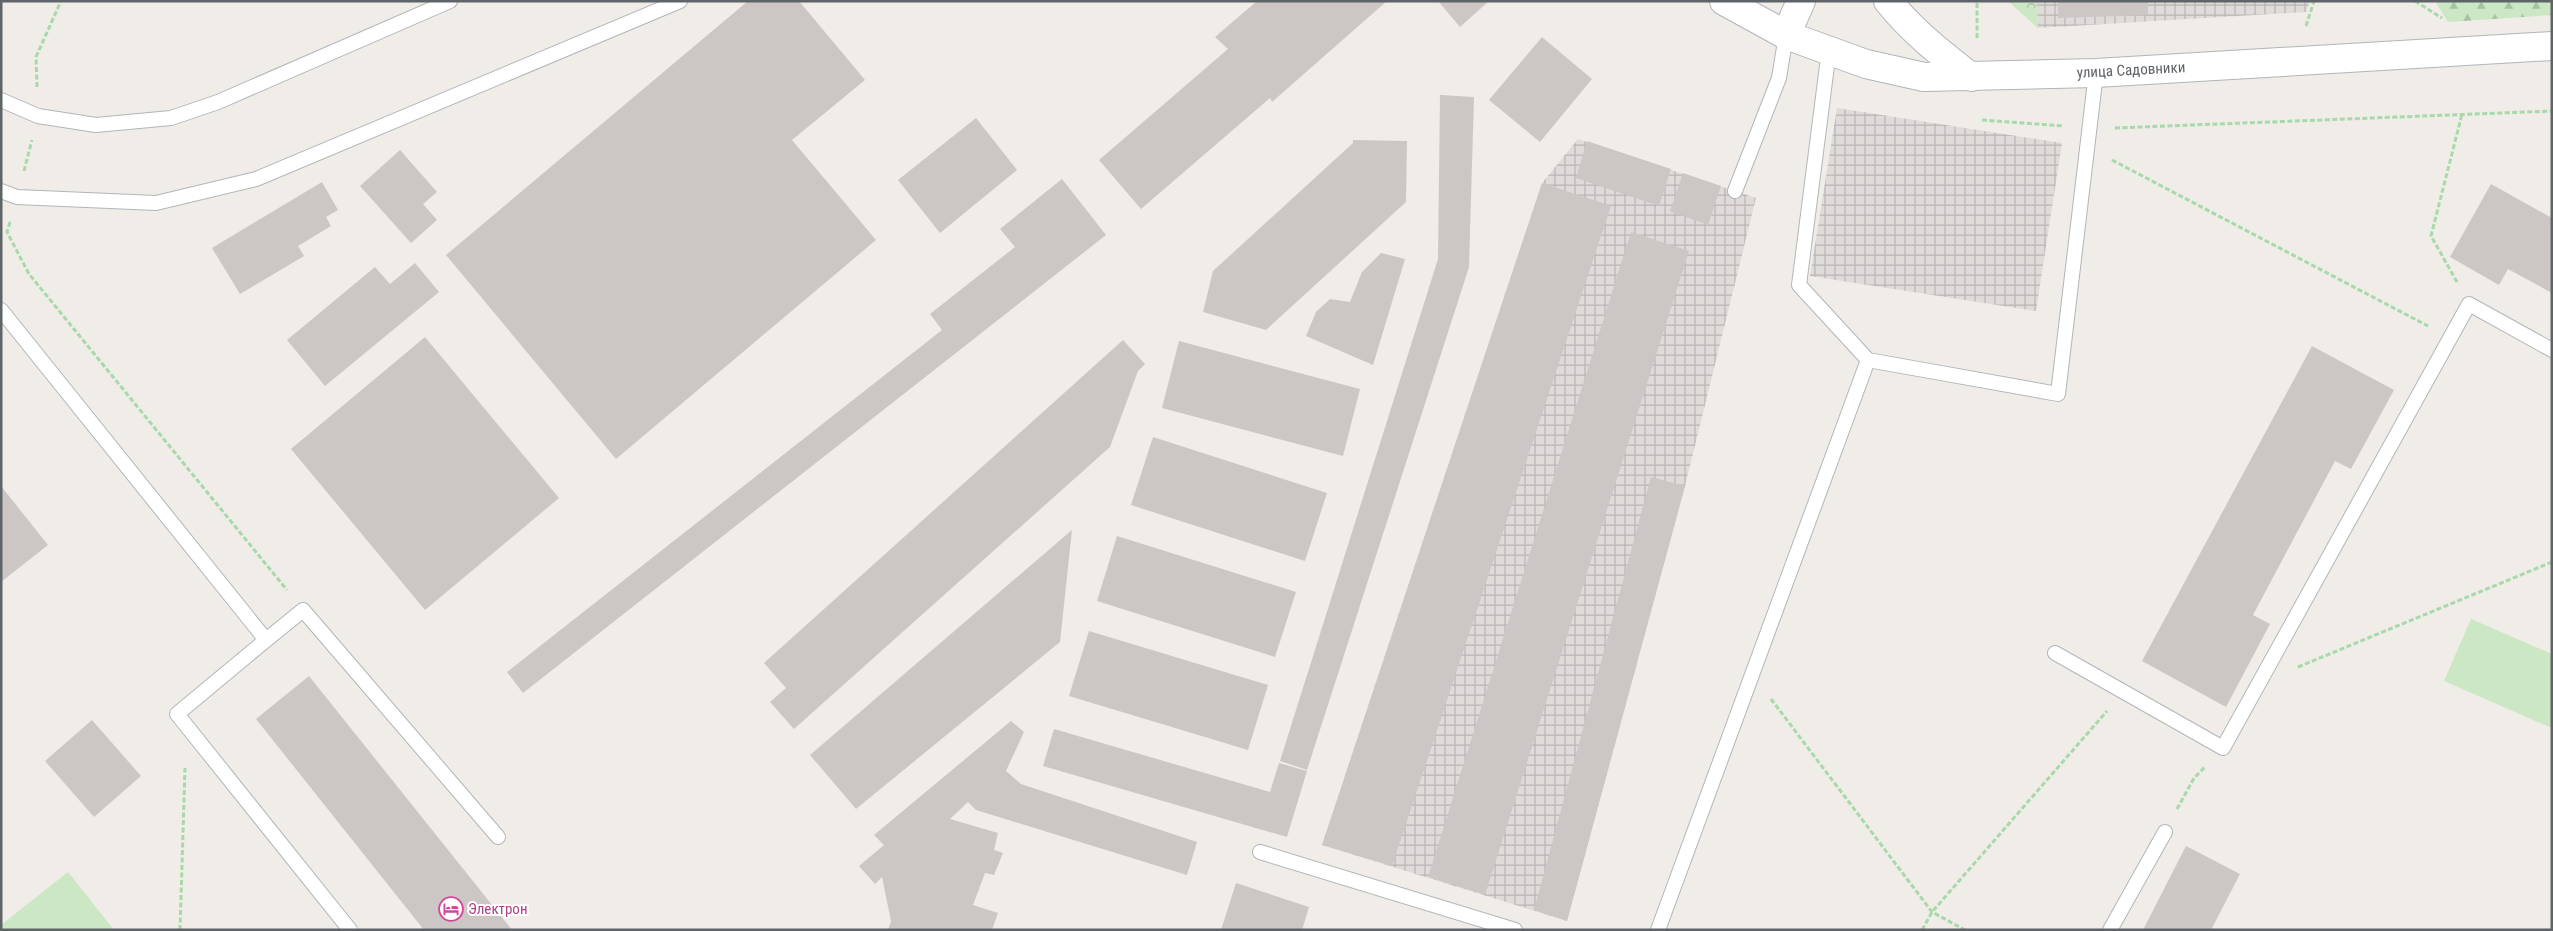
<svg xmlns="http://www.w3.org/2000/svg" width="2553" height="931" font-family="'Roboto Condensed',sans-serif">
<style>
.industrial{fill:url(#industrial-grid)}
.forest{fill:url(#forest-firs)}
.park{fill:url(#park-crowns)}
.pitch{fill:#cbe7c4}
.building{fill:#ccc7c4}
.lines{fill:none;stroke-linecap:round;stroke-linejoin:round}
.lane-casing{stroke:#b2b6b9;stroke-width:16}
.secondary-casing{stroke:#b1b5b9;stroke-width:30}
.path{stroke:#a7d9aa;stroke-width:3;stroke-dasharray:5 2.5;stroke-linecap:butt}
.lane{stroke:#fff;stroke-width:14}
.secondary{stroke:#fff;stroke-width:28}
.labels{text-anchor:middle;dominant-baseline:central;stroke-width:4;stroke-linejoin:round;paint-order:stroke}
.street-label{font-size:15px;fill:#5e6467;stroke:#fff}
.hotel-label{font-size:15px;fill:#b23c85;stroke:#fff;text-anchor:start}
</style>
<defs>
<pattern id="industrial-grid" width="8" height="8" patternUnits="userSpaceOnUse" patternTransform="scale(1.25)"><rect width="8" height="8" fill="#dfdbd9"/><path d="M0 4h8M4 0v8" fill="none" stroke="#b8b5b4"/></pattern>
<pattern id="forest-firs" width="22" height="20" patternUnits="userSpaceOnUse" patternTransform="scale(1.25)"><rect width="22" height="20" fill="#cbe7c4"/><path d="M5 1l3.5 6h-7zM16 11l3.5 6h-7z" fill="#a8bfa3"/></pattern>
<pattern id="park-crowns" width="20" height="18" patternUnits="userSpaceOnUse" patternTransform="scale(1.25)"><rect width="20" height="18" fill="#cbe7c4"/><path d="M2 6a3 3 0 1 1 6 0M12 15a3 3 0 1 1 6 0" fill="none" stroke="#a8bfa3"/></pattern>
</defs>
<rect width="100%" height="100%" fill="#f0ece7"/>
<g class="industrial">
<polygon points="2036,1 2310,1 2306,12 2038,28"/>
<polygon points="1837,108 2062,143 2036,311 1810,276"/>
<polygon points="1578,139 1756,198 1685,486 1567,921 1322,845 1542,183"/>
</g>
<polygon class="forest" points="2435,1 2552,1 2552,15 2448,22"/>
<polygon class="park" points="2008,1 2036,1 2038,28"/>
<g class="pitch">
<polygon points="2471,619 2552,654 2552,728 2444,681"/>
<polygon points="68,872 114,930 4,930 1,925"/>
</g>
<g class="building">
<polygon points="748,1 799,1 865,80 792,140 876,240 616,459 446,255"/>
<polygon points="1257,1 1387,1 1272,102 1270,98 1141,209 1099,160 1228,49 1215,37"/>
<polygon points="1438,1 1489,1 1460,27"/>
<polygon points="2058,1 2148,1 2148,15 2058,18"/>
<polygon points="1542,37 1592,79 1540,142 1489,100"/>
<polygon points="1440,95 1474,97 1469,267 1307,770 1280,761 1438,259"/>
<polygon points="976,118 1017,170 940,233 898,180"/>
<polygon points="1353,140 1407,141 1406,202 1266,330 1203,312 1213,271 1353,143"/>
<polygon points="1587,141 1671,169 1659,206 1576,178"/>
<polygon points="400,150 437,192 423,204 437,220 411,243 360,186"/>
<polygon points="1683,173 1721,186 1708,225 1670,211"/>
<polygon points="1062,179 1106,235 523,693 507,672 942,330 930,314 1015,247 1000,229"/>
<polygon points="322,182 338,210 326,217 331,226 298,246 304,256 240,294 212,248"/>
<polygon points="1542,183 1611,206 1392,866 1322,845"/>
<polygon points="2491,184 2552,218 2552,293 2508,269 2499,285 2450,257"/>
<polygon points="1631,232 1689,251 1485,895 1428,877"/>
<polygon points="1381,253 1405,259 1373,365 1306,336 1316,312 1330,299 1350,302 1362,272"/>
<polygon points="415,263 439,292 325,386 287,340 375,267 390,284"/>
<polygon points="425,337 559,498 425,610 291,449"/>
<polygon points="1123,340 1145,364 1138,371 1110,447 794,729 770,702 786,688 764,663"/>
<polygon points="1179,341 1360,389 1343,456 1162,408"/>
<polygon points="2312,346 2394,390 2351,469 2335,461 2253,615 2270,624 2226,707 2142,661"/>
<polygon points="1153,437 1327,493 1305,561 1131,505"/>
<polygon points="1651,477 1685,486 1567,921 1534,910"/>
<polygon points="1,486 48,545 1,582"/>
<polygon points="1072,530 1060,642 856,809 810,755"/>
<polygon points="1117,536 1296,592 1275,657 1097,601"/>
<polygon points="1089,631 1268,685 1248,750 1069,696"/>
<polygon points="309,676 512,930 424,930 256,719"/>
<polygon points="92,720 141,776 94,817 45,761"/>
<polygon points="1011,721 1024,732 1006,771 1021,784 1197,842 1187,875 976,810 968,802 950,819 998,833 994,850 1003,853 994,875 985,873 973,905 998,913 992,930 888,930 891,921 882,877 875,884 859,866 884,845 874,835"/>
<polygon points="1054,729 1270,792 1279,763 1307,771 1287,837 1043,766"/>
<polygon points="2186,846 2240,874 2211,930 2143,930"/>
<polygon points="1236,883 1309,907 1302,930 1221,930"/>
</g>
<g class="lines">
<g class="lane-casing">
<g id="lane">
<polyline points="1829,50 1799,285 1868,360 2058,394 2096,73"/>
<polyline points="1,100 38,116 96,125 171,118 218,102 450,1"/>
<polyline points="1,191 17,197 156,203 256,179 680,1"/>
<polyline points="1735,191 1779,78 1786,35"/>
<polyline points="1,310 266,640 177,714 350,930"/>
<polyline points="266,640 303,610 498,837"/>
<polyline points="2055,653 2223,748 2469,304 2552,350"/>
<polyline points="1260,852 1515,930"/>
<polyline points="1658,930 1868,360"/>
<polyline points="2110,930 2165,832"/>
</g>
</g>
<g class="secondary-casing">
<g id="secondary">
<polyline points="1724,1 1786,35 1866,64 1924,77 2096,73 2552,46"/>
<path d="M1888 1C1912 31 1940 53 1971 77"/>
<polyline points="1786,35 1801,1"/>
</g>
</g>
<g class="path">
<polyline points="2415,1 2442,18"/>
<polyline points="2306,26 2314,1"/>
<polyline points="1977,38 1977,1"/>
<polyline points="37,87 36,57 61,1"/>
<polyline points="1982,120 2064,126"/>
<polyline points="2115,128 2552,111"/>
<polyline points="2112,160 2428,326"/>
<polyline points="24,171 32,140"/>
<polyline points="10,222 7,232 29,274 287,590"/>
<polyline points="2457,282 2431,236 2462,114"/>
<polyline points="2298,667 2552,562"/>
<polyline points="1771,699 1932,912 1965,930"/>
<polyline points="2177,809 2194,778 2205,767"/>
<polyline points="180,930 185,768"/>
<polyline points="1922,930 1932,912 2107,711"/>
</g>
<use href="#lane" class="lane"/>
<use href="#secondary" class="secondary"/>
</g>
<defs>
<g id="hotel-ring" transform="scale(1.25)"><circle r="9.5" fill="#fff" stroke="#d1479c" stroke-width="1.5"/><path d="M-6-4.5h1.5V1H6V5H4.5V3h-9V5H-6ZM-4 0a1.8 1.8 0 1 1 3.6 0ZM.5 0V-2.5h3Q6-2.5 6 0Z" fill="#d1479c"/></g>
</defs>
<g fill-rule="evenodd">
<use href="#hotel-ring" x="451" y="909"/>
</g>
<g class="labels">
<g class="street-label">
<text transform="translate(2131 70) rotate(-3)">улица Садовники</text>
</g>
<g class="hotel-label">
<text x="468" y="909">Электрон</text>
</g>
</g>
<rect width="2553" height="931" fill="none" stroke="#5e6467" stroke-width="5"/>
</svg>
